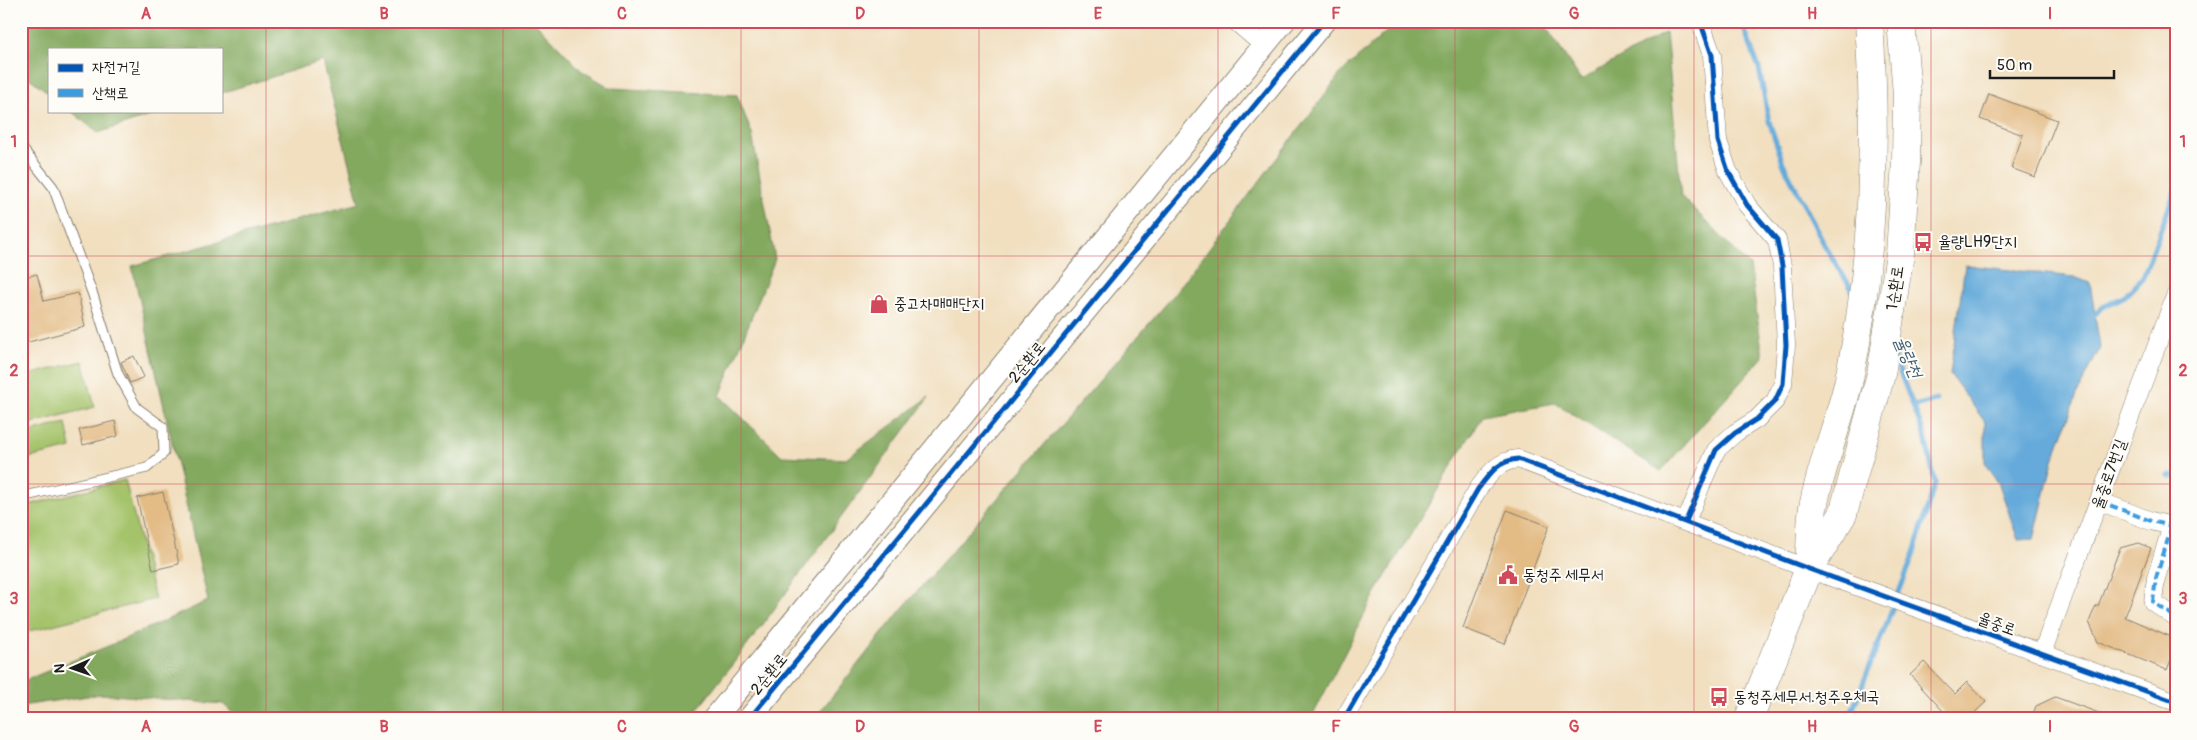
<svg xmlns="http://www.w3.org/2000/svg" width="2197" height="740" font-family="Pangolin,'Poor Story',sans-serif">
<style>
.green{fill:#a4c36a;stroke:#607043}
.forest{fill:#83a95e;stroke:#50623d}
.water{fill:#65aada;stroke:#40637b}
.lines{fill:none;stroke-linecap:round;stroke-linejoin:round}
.stream{stroke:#65aada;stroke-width:5}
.building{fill:#e3bb85}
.service-casing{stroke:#867e6e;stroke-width:11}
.minor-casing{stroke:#867e6e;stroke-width:19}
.tertiary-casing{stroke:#867e6e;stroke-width:24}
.primary-casing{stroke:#867e6e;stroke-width:29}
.service{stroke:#fff;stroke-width:9}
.minor{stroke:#fff;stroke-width:18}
.tertiary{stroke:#fff;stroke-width:22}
.primary{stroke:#fff;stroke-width:28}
.quiet{stroke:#3c9bdf;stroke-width:4;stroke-dasharray:8 4;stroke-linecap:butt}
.cycleway-casing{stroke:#fdfcf7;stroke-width:8}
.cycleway{stroke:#0057b8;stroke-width:5}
.grid{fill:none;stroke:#d1495b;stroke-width:1;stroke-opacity:0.55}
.labels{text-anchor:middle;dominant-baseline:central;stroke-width:4;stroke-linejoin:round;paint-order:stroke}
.poi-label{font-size:16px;fill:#1c1c1c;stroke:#fdfcf7;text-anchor:start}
.street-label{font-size:16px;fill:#1c1c1c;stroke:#fdfcf7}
.water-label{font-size:18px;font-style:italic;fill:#3d5c71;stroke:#fdfcf7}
.neatline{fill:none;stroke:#d1495b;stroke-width:2}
.grid-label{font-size:16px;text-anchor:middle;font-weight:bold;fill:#d1495b}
</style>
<rect width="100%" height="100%" fill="#fdfcf7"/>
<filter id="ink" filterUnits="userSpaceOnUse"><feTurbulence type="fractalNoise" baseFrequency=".02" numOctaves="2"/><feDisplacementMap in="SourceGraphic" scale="10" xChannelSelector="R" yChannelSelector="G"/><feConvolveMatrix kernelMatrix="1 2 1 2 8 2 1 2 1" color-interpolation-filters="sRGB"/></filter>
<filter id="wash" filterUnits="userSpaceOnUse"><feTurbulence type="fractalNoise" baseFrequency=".0096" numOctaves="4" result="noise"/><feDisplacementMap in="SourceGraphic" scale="20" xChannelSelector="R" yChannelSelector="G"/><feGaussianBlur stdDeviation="1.12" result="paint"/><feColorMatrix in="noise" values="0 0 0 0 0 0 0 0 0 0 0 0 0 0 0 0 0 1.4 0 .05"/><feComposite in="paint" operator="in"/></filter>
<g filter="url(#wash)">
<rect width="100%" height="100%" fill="#f1dfc0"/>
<g class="green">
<polygon points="83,361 95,407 21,426 21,377"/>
<polygon points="66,423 71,448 21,460 21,434"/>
<polygon points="125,480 155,599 21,633 21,507"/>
</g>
<g class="forest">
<polygon points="21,21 534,21 582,71 611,88 737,95 752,134 775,259 720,396 782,456 846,459 929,397 756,634 690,719 239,719 223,704 101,694 21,706 21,682 113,644 208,601 132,266 359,203 323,61 221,93 221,49 49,49 49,93 21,72"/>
<polygon points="1398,21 1542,21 1581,80 1666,32 1681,196 1750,266 1763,357 1661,471 1555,403 1482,416 1375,594 1311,719 814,719 901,610 1173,296 1341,73"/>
<polygon points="71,111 165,111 98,133"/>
</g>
<polygon class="water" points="1965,265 2074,277 2090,283 2100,348 2078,392 2053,460 2034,539 2018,540 1999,484 1985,462 1985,422 1950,374"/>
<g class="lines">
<g class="stream">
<polyline points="1741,21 1759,68 1769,121 1783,163 1826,248 1853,291"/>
<polyline points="2092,317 2103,307 2125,296 2143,277 2176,189"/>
<polyline points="1914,406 1936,400"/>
<polyline points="2169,476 2176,476"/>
<polyline points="1849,719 1912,559 1935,483 1925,436 1894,357"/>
</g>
</g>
<g id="blocks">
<g class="building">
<polygon points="1989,94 2057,120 2035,177 2011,168 2023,135 1980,119"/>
<polygon points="37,274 44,301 78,293 85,327 21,344 21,278"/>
<polygon points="134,356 144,377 130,383 121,362"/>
<polygon points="115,421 118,436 83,445 79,430"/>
<polygon points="163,492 179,564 153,570 137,498"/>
<polygon points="1507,510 1549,526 1505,644 1463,628"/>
<polygon points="2138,543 2151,548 2125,617 2176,639 2176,647 2167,670 2098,642 2089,622 2096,605 2098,606 2120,548"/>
<polygon points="1924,662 1955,694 1967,682 1986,702 1968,719 1937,719 1944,712 1910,675"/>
<polygon points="2055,697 2110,717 2110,719 2031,719 2036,706"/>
</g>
</g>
</g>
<g filter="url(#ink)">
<use href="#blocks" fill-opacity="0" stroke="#867e6e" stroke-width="1"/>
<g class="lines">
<g class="service-casing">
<polyline id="service" points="21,147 53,187 93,295 118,374 137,408 163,427 164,453 147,468 21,497"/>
</g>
<g class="minor-casing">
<g id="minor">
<polyline points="1235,21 1263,45"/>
<polyline points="2099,501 2151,521 2172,526"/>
<polyline points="1686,521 1716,450 1735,433 1757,419 1775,401 1783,384 1786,345 1782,266 1777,240 1747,205 1728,171 1718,141 1712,55 1700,21"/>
<polyline points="2172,526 2156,578 2153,602 2176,618"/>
<polyline points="2042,653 2176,294"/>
<path d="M1344 719 1478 489C1490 473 1498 461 1518 459L1809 569 2176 702"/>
</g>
</g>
<g class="tertiary-casing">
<g id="tertiary">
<polyline points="714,719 1284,21"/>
<polyline points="749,719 1324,21"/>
</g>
</g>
<g class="primary-casing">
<g id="primary">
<path d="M1809 565C1811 546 1810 526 1813 508 1821 466 1838 425 1848 384 1874 265 1877 142 1869 21"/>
<polyline points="1749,719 1809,569 1843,514 1881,374 1900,254 1906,162 1907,94 1901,21"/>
</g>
</g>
<use href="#service" class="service"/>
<use href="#minor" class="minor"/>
<use href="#tertiary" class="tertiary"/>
<use href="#primary" class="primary"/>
<g class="quiet">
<polyline points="2172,304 2176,306"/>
<polyline points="2099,501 2151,521 2172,526"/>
<polyline points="2172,526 2156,578 2153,602 2176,618"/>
</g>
<g class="cycleway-casing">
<g id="cycleway">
<polyline points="1686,521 1716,450 1735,433 1757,419 1775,401 1783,384 1786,345 1782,266 1777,240 1747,205 1728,171 1718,141 1712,55 1700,21"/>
<polyline points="749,719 1324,21"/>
<path d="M1344 719 1478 489C1490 473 1498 461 1518 459L1809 569 2176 702"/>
</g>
</g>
<use href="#cycleway" class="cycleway"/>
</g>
</g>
<path class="grid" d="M266 21V719M503 21V719M741 21V719M979 21V719M1218 21V719M1455 21V719M1694 21V719M1931 21V719M21 256H2176M21 484H2176"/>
<defs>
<g id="bus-bare" transform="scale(1.5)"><path d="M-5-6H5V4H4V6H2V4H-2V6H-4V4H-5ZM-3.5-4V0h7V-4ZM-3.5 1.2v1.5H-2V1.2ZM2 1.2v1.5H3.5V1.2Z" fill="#d1495b" stroke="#fdfcf7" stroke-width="2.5" paint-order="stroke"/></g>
<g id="shop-bare" transform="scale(1.5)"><path d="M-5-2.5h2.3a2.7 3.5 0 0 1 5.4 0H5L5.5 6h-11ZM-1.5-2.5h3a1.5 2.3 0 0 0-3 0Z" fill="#d1495b" stroke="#fdfcf7" stroke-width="2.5" paint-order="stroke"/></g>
<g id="civic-bare" transform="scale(1.5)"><path d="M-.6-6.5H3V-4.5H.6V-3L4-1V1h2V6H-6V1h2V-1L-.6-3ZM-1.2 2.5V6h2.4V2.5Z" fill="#d1495b" stroke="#fdfcf7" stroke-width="2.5" paint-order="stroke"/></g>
</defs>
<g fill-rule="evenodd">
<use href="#bus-bare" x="1923" y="242"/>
<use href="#shop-bare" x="879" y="304"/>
<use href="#civic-bare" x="1508" y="575"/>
<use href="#bus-bare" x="1719" y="697"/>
</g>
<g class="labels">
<g class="poi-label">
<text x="1938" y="242">율량LH9단지</text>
<text x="894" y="304">중고차매매단지</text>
<text x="1523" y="575">동청주 세무서</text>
<text x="1734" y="697">동청주세무서.청주우체국</text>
</g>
<g class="street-label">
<text transform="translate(1895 288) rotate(-82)">1순환로</text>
<text transform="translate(1027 362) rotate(-51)">2순환로</text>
<text transform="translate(2109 474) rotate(-70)">율중로7번길</text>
<text transform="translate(1997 624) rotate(20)">율중로</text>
<text transform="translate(769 674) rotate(-51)">2순환로</text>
</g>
<g class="water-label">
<text transform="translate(1908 357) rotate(67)">율량천</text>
</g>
</g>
<rect width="2197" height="740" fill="none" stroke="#fdfcf7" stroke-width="55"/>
<rect x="48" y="48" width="175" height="65" fill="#fdfcf7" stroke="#a3a29f"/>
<rect x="58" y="64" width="25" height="8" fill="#0057b8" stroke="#a3a29f"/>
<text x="92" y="72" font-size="15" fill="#1c1c1c">자전거길</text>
<rect x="58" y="89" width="25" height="8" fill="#3c9bdf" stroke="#a3a29f"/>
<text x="92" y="98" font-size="15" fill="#1c1c1c">산책로</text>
<g transform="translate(72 668) rotate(268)" stroke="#fdfcf7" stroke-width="4" paint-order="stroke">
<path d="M0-4L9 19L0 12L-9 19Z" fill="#1c1c1c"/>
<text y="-8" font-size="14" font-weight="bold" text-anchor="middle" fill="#1c1c1c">N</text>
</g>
<path d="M1990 70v8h124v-8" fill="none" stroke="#1c1c1c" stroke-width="2.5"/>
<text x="1997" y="70" font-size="15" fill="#1c1c1c" stroke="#fdfcf7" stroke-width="4" paint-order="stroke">50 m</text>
<rect x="28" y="28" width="2142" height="684" class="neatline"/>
<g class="grid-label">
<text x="146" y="19">A</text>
<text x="384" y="19">B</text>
<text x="622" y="19">C</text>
<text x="860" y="19">D</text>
<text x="1098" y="19">E</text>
<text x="1336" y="19">F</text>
<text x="1574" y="19">G</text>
<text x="1812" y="19">H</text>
<text x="2050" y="19">I</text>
<text x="14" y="147">1</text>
<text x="2183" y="147">1</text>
<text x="14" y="376">2</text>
<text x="2183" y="376">2</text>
<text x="14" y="604">3</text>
<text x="2183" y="604">3</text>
<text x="146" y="732">A</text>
<text x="384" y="732">B</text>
<text x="622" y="732">C</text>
<text x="860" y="732">D</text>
<text x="1098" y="732">E</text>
<text x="1336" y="732">F</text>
<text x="1574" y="732">G</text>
<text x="1812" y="732">H</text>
<text x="2050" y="732">I</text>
</g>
</svg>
